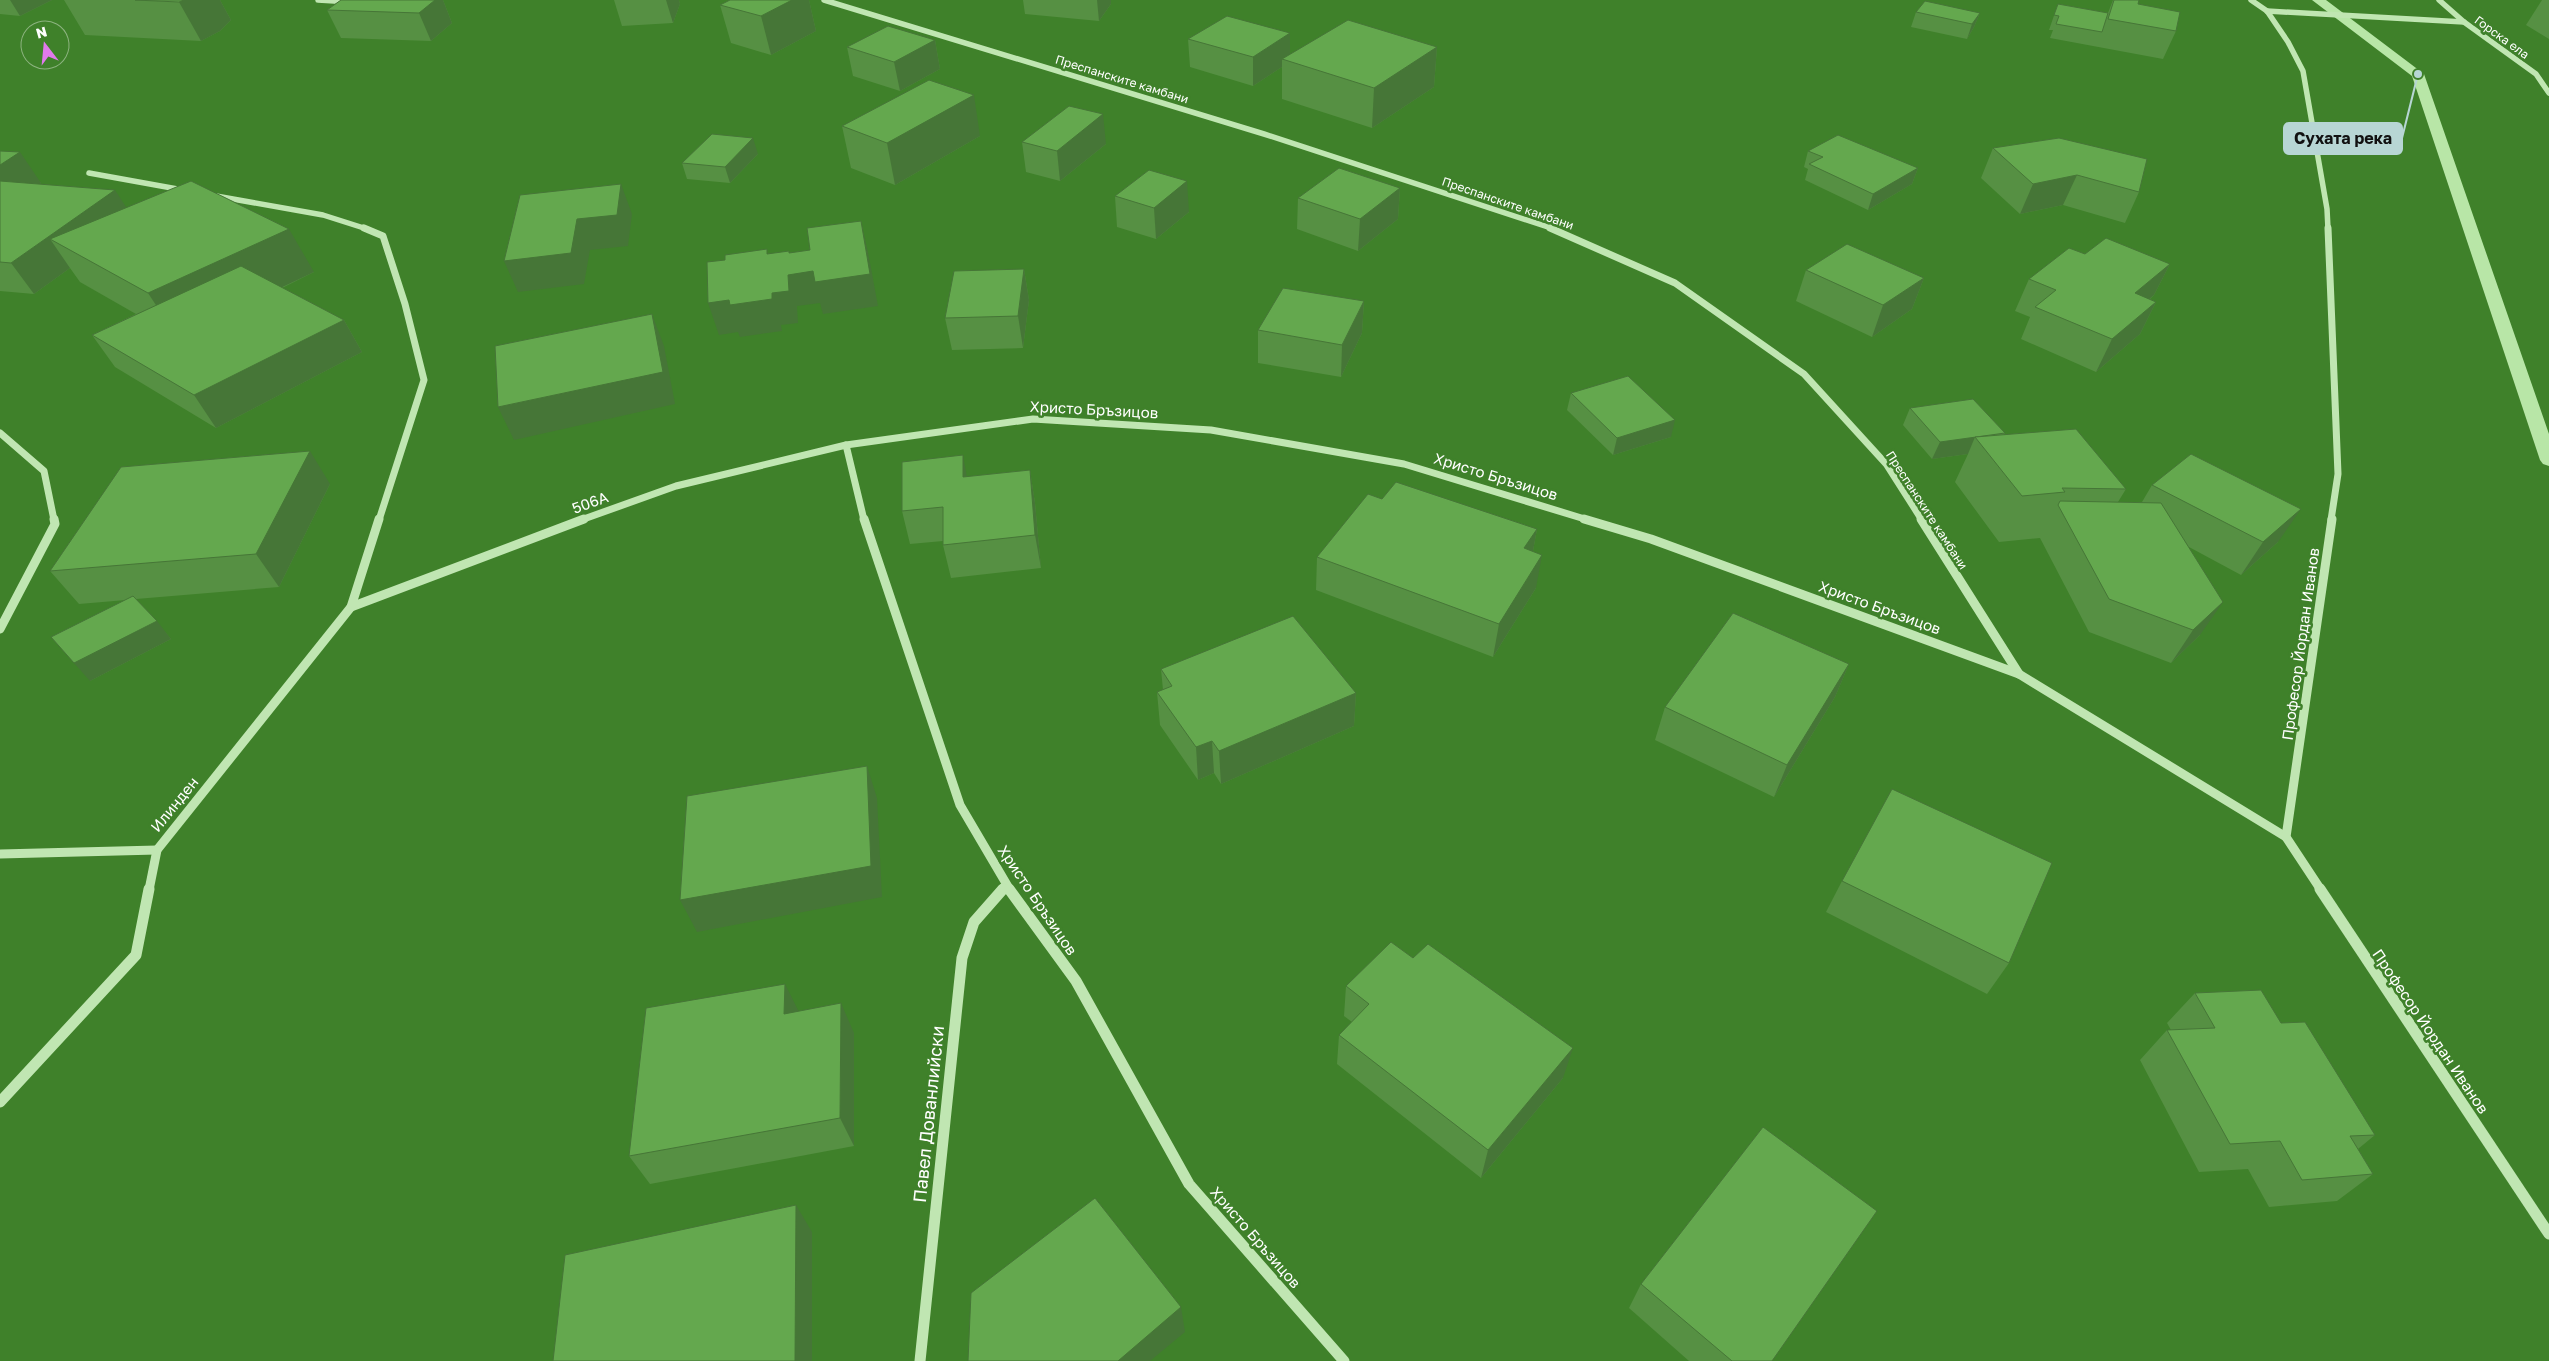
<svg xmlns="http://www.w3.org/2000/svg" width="2549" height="1361" font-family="'Golos Text',sans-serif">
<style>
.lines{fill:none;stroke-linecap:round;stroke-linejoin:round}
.stream{fill:#b8e6a7;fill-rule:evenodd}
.minor-far3{stroke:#c0e6b2;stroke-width:5.5}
.minor-far2{stroke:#c0e6b2;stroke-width:7}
.minor-far1{stroke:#c0e6b2;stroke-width:9}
.minor{stroke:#c0e6b2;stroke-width:11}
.wall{fill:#569043}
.shaded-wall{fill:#467637}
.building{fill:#64a84e;stroke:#467637}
.labels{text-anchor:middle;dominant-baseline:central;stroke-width:5;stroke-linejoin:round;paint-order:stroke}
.far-street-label{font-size:12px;fill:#fff;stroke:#3f812a}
.street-label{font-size:15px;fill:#fff;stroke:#3f812a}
.near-street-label{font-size:18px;fill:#fff;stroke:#3f812a}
.leader{fill:none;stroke:#b7d6d4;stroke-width:2}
.callout-dot{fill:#b7d6d4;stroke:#3f812a;stroke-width:2}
.callout{fill:#b7d6d4;stroke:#b7d6d4;stroke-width:2}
.callout-label{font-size:16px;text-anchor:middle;font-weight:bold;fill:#111}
</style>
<rect width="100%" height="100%" fill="#3f812a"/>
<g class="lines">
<polygon class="stream" points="2312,0 2326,0 2424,74 2549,434 2549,466 2543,464 2540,460 2412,76"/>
<g class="minor-far3">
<polyline points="318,0 351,2"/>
<polyline points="824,0 1264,134 1554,229"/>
<polyline points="2251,0 2267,11 2288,42 2303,71 2327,209 2328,229"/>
<polyline points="2439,0 2464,22 2536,74 2549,93"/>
<polyline points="2267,11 2464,22"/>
<polyline points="89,173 183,190"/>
<polyline points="216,196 323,215 367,229"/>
</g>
<g class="minor-far2">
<polyline points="364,228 383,236 405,304 424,380 379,520"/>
<polyline points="1550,228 1675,283 1804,374 1887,465 1922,520"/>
<polyline points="2328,228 2338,474 2331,520"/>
<polyline points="0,433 44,471 54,520"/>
<polyline points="846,445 864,520"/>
<polyline points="581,520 676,486 846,445 1033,419 1211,430 1404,464 1588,520"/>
</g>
<g class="minor-far1">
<polyline points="864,519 960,805 1010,890"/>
<polyline points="1584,519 1651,539 2019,674 2286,837"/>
<polyline points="1921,519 2019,674"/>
<polyline points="351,607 584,519"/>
<polyline points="0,629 55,524 54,519"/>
<polyline points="0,854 157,850"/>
<polyline points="149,890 157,850 351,607 379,519"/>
<polyline points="1002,890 1006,885"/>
<polyline points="2321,890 2286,837 2332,519"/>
</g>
<g class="minor">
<polyline points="1009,889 1076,981 1189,1184 1344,1361"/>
<polyline points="2320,889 2549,1234"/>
<polyline points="0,1102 136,955 149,889"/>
<polyline points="920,1361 962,958 974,922 1003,889"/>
</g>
</g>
<g class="wall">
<polygon points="0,0 52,0 20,16 0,14"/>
<polygon points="64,0 220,0 231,20 220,31 201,41 85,35"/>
<polygon points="341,0 443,0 452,23 431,41 341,38 327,10"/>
<polygon points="614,0 679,0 680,4 673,23 622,26"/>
<polygon points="730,0 809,0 816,31 771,55 731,43 720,5"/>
<polygon points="1023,0 1111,0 1111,4 1099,21 1025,14"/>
<polygon points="2113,0 2139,0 2138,4 2176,31 2163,59 2050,38 2053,30 2049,30 2058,4 2108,13"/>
<polygon points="2542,0 2549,0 2549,39 2526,25"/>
<polygon points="1916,12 1980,13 1974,27 1967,39 1911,27"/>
<polygon points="1290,33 1290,54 1437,47 1434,87 1372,128 1282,99 1282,67 1253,86 1190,67 1188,39"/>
<polygon points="935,40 940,69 900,91 853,76 847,47"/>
<polygon points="842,126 980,136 895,185 851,168"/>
<polygon points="1022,142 1106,144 1060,181 1026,172"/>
<polygon points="1993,148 2139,192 2125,223 2063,205 2020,214 1981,178"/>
<polygon points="0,151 41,183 39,184 126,208 314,272 282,288 344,320 362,352 216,428 115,367 92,335 136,314 80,282 70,268 34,294 0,291"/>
<polygon points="1808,151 1918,168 1912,184 1868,210 1805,180 1808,169 1804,167"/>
<polygon points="758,154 730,183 687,179 682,163"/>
<polygon points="1400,188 1398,219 1358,251 1297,229 1298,198"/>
<polygon points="1115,196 1189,212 1156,239 1117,227"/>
<polygon points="2085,254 2170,264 2154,295 2150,299 2156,302 2140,334 2096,372 2021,339 2030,317 2015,311 2029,279"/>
<polygon points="1024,269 1029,300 1023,348 952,350 945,318"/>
<polygon points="1806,270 1924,278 1912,309 1872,337 1796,301"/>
<polygon points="1364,301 1362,333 1341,377 1258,363 1258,330"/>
<polygon points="1571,393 1671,437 1613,455 1567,410"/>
<polygon points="1910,408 2005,433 2004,435 2126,489 2118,502 2142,502 2152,485 2278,542 2241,575 2189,547 2200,635 2171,663 2089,632 2040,538 1999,542 1955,482 1968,454 1932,459 1903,425"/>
<polygon points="1030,470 1035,503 1041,568 951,578 943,545 943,541 910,544 902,511 967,477"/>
<polygon points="330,484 279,587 136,599 171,639 90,681 126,600 79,604 50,571"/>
<polygon points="1382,499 1537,529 1533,551 1536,588 1493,657 1316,590 1317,557"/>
<polygon points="1849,664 1835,697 1774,797 1655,740 1665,707"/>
<polygon points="1161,669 1356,693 1354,726 1221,784 1214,773 1198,780 1160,725 1157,692 1163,690"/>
<polygon points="1842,881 2009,963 1987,994 1826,912"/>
<polygon points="1346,986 1563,1078 1481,1178 1337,1064 1339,1035 1352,1022 1344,1016"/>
<polygon points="2195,993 2281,1023 2375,1135 2358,1149 2373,1174 2337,1201 2269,1207 2248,1169 2199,1172 2140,1060 2167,1030 2171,1030 2167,1023"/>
<polygon points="799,1011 854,1033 854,1146 650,1184 629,1156"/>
<polygon points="1641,1284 1772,1361 1689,1361 1629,1308"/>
</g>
<g class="shaded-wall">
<polygon points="10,0 52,0 20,16"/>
<polygon points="184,0 220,0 231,20 220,31 201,41 179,2"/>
<polygon points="435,0 443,0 452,23 431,41 419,13"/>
<polygon points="666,0 679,0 680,4 673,23"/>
<polygon points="792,0 809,0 816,31 771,55 761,16"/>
<polygon points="1097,0 1111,0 1111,4 1099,21"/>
<polygon points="1980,13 1974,27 1967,39 1972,24"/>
<polygon points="1290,33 1290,61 1282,59 1282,67 1253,86 1253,57"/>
<polygon points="935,40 940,69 900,91 894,62"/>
<polygon points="1437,47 1434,87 1372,128 1374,88"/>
<polygon points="974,95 980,136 895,185 887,143"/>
<polygon points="1103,114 1106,144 1060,181 1057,151"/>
<polygon points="753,138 758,154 730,183 725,167"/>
<polygon points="20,152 41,183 0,210 0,165"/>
<polygon points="1918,168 1912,184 1868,210 1873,194"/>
<polygon points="2077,175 2063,205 2020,214 2033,184"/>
<polygon points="1187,181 1189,212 1156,239 1154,208"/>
<polygon points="621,184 632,214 628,246 590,250 584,284 518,292 504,261 577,219"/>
<polygon points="1400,188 1398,219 1358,251 1360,219"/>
<polygon points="115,190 135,221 50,239 70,268 34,294 11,263"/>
<polygon points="861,221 868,252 878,306 823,314 820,303 797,306 798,323 781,325 782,331 740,337 738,332 719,335 708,303 772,293 788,275 795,274"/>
<polygon points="289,229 314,272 177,337 148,293"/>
<polygon points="2170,264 2154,295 2119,325 2135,293"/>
<polygon points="1024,269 1029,300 1023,348 1018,316"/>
<polygon points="1924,278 1912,309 1872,337 1883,305"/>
<polygon points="1364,301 1362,333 1341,377 1342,345"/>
<polygon points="2156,302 2140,334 2096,372 2112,339"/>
<polygon points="652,314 664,346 675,404 514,440 498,407"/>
<polygon points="344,320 362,352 216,428 194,395"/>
<polygon points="1675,420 1671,437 1613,455 1617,438"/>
<polygon points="1975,437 1968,454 1932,459 1940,442"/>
<polygon points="310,451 330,484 279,587 256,554"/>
<polygon points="963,455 969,488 963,477"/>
<polygon points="1030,470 1035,503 1041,568 1035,535"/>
<polygon points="2301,509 2278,542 2241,575 2263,542"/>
<polygon points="1537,529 1531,562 1524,548"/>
<polygon points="1542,555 1536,588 1493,657 1499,624"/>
<polygon points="2223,602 2200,635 2171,663 2193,630"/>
<polygon points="157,621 171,639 90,681 74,663"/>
<polygon points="1849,664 1835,697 1774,797 1787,765"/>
<polygon points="1356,693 1354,726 1221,784 1219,751"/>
<polygon points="1212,741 1214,773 1198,780 1196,747"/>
<polygon points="867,766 877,798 882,897 697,932 680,900"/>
<polygon points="785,984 800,1014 784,1014"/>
<polygon points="841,1003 854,1033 854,1146 840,1118"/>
<polygon points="1573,1048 1563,1078 1481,1178 1488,1150"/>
<polygon points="796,1205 812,1232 812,1361 795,1361"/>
<polygon points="1181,1307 1185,1332 1150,1361 1118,1361"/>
</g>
<g class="building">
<polygon points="135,0 184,0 179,2"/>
<polygon points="341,0 435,0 419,13 327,10"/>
<polygon points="730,0 792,0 761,16 720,5"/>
<polygon points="2114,0 2139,0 2138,4 2180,12 2176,31 2108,19"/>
<polygon points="1925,1 1980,13 1972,24 1916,12"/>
<polygon points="2058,4 2108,13 2102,32 2056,24 2059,16 2054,15"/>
<polygon points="1227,16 1290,33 1253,57 1188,39"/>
<polygon points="1348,20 1437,47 1374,88 1282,59"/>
<polygon points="888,26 935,40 894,62 847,47"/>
<polygon points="929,80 974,95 887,143 842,126"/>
<polygon points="1069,106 1103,114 1057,151 1022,142"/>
<polygon points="712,134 753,138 725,167 682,163"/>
<polygon points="1838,135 1918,168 1873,194 1809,164 1823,157 1808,151"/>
<polygon points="2059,138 2147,159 2139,192 2077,175 2033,184 1993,148"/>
<polygon points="0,151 20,152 0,165"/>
<polygon points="1339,168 1400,188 1360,219 1298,198"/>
<polygon points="1149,170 1187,181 1154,208 1115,196"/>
<polygon points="0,181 115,190 11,263 0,262"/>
<polygon points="191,181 289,229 148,293 50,239"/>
<polygon points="621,184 617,215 577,219 571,253 504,261 520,195"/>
<polygon points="861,221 870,274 815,282 813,271 788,275 789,291 772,293 772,299 730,305 729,300 708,303 707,262 725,260 725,255 767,249 767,254 789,251 789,253 810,250 807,228"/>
<polygon points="2106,238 2170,264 2135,293 2156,302 2112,339 2035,307 2056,290 2029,279 2069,248 2085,254"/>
<polygon points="1847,244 1924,278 1883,305 1806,270"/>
<polygon points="241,266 344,320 194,395 92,335"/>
<polygon points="1024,269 1018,316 945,318 954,271"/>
<polygon points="1283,288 1364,301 1342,345 1258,330"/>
<polygon points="652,314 663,372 498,407 495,346"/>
<polygon points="1628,376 1675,420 1617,438 1571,393"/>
<polygon points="1973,399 2005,433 1940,442 1910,408"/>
<polygon points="2076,429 2126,489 2062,488 2065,492 2022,496 1975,437"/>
<polygon points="310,451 256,554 50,571 121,467"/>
<polygon points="2191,454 2301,509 2263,542 2152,485"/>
<polygon points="963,455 963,477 1030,470 1035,535 943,545 943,507 902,511 902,462"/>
<polygon points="1396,482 1537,529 1524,548 1542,555 1499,624 1317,557 1368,494 1382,499"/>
<polygon points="2060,501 2161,503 2223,602 2193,630 2109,599 2058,505"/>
<polygon points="133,596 157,621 74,663 51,637"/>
<polygon points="1733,613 1849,664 1787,765 1665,707"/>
<polygon points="1293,616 1356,693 1219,751 1212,741 1196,747 1157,692 1172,686 1161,669"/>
<polygon points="867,766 871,866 680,900 687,796"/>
<polygon points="1892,789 2052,863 2009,963 1842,881"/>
<polygon points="1391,942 1413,958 1428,944 1573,1048 1488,1150 1339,1035 1369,1004 1346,986"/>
<polygon points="785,984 784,1014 841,1003 840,1118 629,1156 646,1008"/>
<polygon points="2261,990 2281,1023 2305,1022 2375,1135 2350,1136 2373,1174 2302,1180 2280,1141 2230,1144 2167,1030 2215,1028 2195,993"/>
<polygon points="1763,1127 1877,1211 1772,1361 1732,1361 1641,1284"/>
<polygon points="1095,1198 1181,1307 1118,1361 968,1361 971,1293"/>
<polygon points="796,1205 795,1361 553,1361 565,1255"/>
</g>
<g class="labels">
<g class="far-street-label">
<text transform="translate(2502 37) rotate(36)">Горска ела</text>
<text transform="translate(1122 79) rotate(17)">Преспанските камбани</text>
<text transform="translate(1508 203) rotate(19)">Преспанските камбани</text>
<text transform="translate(1927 510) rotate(57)">Преспанските камбани</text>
</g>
<g class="street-label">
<text transform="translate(1094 409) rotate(3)">Христо Бръзицов</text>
<text transform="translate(1496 476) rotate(17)">Христо Бръзицов</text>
<text transform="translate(590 502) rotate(-20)">506А</text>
<text transform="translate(1880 607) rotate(20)">Христо Бръзицов</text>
<text transform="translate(2300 644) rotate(-82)">Професор Йордан Иванов</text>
<text transform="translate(174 804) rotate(-51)">Илинден</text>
<text transform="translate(1038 900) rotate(56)">Христо Бръзицов</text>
<text transform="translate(2431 1031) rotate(56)">Професор Йордан Иванов</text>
<text transform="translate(1256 1237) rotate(49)">Христо Бръзицов</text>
</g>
<g class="near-street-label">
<text transform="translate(928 1114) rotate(-84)">Павел Дованлийски</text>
</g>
</g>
<path class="leader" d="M2418 74L2402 138"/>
<circle class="callout-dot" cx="2418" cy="74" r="5"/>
<rect class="callout" x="2284" y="123" width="118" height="31" rx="5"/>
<g class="callout-label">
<text x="2343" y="144">Сухата река</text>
</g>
<g transform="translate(45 45) rotate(344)"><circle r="24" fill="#3f812a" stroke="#8cb37f"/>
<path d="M0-4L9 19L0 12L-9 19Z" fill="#e17aec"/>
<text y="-8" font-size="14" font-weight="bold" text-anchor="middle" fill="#ffffff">N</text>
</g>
</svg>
